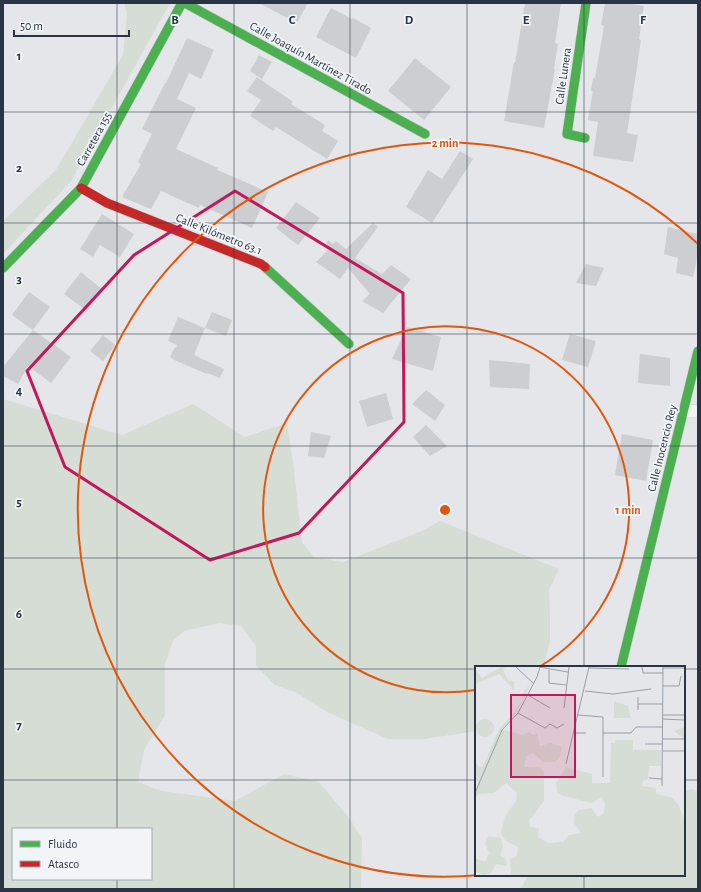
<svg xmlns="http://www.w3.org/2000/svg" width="701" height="892" font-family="'Alegreya Sans',sans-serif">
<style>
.green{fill:#d5ddd4;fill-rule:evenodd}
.building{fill:#ccced1}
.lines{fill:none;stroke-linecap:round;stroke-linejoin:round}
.street-casing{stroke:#c2c4c7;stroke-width:14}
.fast-casing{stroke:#c2c4c7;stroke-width:10}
.jam-casing{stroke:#c2c4c7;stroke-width:10}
.street{stroke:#f3f4f6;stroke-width:13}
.fast{stroke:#4caf50;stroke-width:9}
.jam{stroke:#c62828;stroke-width:9}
.marked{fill:none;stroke:#c2185b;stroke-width:3;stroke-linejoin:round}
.grid{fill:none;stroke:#293544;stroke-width:1;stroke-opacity:0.55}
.ring{fill:none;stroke:#de570f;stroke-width:2}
.labels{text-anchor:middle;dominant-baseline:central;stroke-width:3.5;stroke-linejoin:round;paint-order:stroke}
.street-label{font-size:12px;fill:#293544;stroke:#f2f5f8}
.inset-road{fill:none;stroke:#999fa7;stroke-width:1}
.view{fill:#c2185b;fill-opacity:0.15;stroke:#c2185b;stroke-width:2}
.inset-edge{fill:none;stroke:#293544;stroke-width:2}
.grid-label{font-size:13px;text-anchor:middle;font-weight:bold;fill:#293544;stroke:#f2f5f8;stroke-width:3.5;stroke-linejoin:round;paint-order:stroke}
.centre{fill:#de570f;stroke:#f2f5f8;stroke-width:2}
.ring-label{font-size:12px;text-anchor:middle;font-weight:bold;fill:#de570f;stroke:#f2f5f8;stroke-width:3.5;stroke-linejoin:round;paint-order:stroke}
</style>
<rect width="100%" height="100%" fill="#e4e6e9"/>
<g class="green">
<polygon points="124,3 170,3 71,181 3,254 3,221 56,170 123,55 127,13"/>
<path d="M3 399 122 435 193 404 245 437 287 423 293 462 302 542 314 557 343 562 422 531 440 521 559 569 549 590 550 613V640L544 667H476V731L424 739H388L327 712 295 692 275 685 256 666V646L241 626 219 623 184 631 173 641 165 664V715L144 750 138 782 161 791 235 801 284 774 319 782 349 818 362 838 361 889H3ZM13 829H151V879H13Z"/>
<polygon points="691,789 698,791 698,889 521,889 528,875 684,875 684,792"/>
</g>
<g class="building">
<polygon points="259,3 308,3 297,23"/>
<polygon points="525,3 561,3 555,43 558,44 554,69 555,69 544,128 504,121 514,62 515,63"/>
<polygon points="605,3 625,3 644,6 639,39 641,40 627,133 638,135 633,162 593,156 598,122 588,120 593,91 591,91 593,78 595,78 604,26 601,25"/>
<polygon points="331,8 352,19 353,18 371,28 356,58 316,37"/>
<polygon points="187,38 214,50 201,79 189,73 177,99 196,108 176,149 218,168 217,170 268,192 252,228 200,205 199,208 161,191 151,209 122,197 141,164 138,162 152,134 142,129 165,83 166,83"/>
<polygon points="259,55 272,62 262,79 250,71"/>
<polygon points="415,58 451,87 424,120 388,91"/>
<polygon points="257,77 293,102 291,104 325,125 322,131 338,141 327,159 276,127 273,131 250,116 261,100 247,91"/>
<polygon points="460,151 473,159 432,223 406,207 428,170 442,179"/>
<polygon points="296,202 320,218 298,245 276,228"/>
<polygon points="102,214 134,234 120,257 100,245 93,257 80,249"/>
<polygon points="373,223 378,227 355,258 382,274 391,265 411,279 383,313 362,301 370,294 348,268 340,279 316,262 330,248 326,243 328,240 333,244 336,241 346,249"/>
<polygon points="668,227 698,234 698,254 693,277 676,273 678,258 664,254"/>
<polygon points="586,264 604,268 596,286 576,283"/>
<polygon points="81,272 103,290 87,311 64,294"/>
<polygon points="29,292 50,307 33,330 12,315"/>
<polygon points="212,312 232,320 226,336 205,328"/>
<polygon points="178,317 205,328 194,355 224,369 220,378 207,373 207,374 172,359 172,358 170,357 175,347 176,348 177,345 168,341"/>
<polygon points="407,327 441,337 433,371 392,359"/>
<polygon points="33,330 71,357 51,383 28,366 18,384 3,376 3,367"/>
<polygon points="570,334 596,341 588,367 562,360"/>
<polygon points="103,335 115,345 103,361 90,351"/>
<polygon points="640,354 670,358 670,386 638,383"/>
<polygon points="489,360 530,364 529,389 490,387"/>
<polygon points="426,390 445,405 435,421 412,404"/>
<polygon points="386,393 393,419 367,427 359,401"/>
<polygon points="426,425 447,446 430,456 413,437"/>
<polygon points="311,432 331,436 324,458 308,456"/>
<polygon points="622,434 653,440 646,481 615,475"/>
</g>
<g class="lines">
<g class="street-casing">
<polyline id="street" points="683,411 698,411"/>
</g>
<g class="fast-casing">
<g id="fast">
<polyline points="185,3 425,134"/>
<polyline points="585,138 567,134 586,3"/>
<polyline points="265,267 349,344"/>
<polyline points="3,268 81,188 182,3"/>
<polyline points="621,667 698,351"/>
</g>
</g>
<g class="jam-casing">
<polyline id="jam" points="81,188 107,203 261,264 265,267"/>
</g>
<use href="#street" class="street"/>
<use href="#fast" class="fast"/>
<use href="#jam" class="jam"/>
</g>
<path class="marked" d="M235 191 403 293 404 422 299 533 210 560 65 467 27 371 134 255Z"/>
<path class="grid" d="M117 3V829M234 3V889M350 3V889M467 3V889M584 3V667M3 112H698M3 223H698M3 334H698M3 446H698M3 558H698M3 669H476M684 669H698M3 780H476M684 780H698M584 875V889M117 879V889"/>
<g class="ring">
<path d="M475 690A183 183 0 1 1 539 667"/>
<path d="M480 875A367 367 0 1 1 698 244"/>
</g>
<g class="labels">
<g class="street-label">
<text transform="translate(311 58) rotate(29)">Calle Joaquín Martínez Tirado</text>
<text transform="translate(563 76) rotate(-82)">Calle Lunera</text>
<text transform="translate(94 139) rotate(-61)">Carretera 155</text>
<text transform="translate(219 234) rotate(22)">Calle Kilómetro 63.1</text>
<text transform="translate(662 448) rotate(-76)">Calle Inocencio Rey</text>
</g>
</g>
<g transform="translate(475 666)">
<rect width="210" height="210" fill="#e4e6e9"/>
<path d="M26 1H31L28 3 30 8 33 14 39 15V24L24 8 0 18V3L7 12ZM56 17 42 46 27 63 47 69 54 66 58 69 62 68 65 80 76 77 87 81 85 91 80 96H68L58 87 51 90 49 101H65L69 106V135L54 155 55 160 64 163 63 171 73 177 88 176 94 169 106 167 99 157 100 148 104 144 116 142 123 151 129 147 130 137 126 131 117 137 88 130 82 126 81 117 91 101 117 108V117H135L136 77H140V74H158V84H186V100H174L173 113 168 115 167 120 181 122V128L196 131 203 138 210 155V209H36L35 193 42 190 43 181 31 175 26 168 30 150 41 135 42 127 31 117 19 127 4 128 0 131 3 116 0 112V95L4 101 8 100 24 63 41 45 47 34V28ZM139 35 153 40 156 52H139ZM1 62a9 9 0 1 1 18 0a9 9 0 1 1-18 0ZM210 61V73L199 65ZM14 170 26 172 28 181 25 189 30 192 32 200 21 198 16 207 8 209 0 205V192L10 196 14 187 10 177Z" fill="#d5ddd4"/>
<path class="inset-road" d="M41 1 59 18M64 1 93 6M167 1 168 7H188M114 2 154 3M188 2H210M74 4V17L91 19M188 20H204L206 10M110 25 138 28 176 23M53 29 75 42M163 31V44M163 38H188M89 42 94 1M43 47 70 62 75 58 82 62 89 58M103 49 128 51V111M188 49H209M188 53 209 54M98 67H111M128 67H156L161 61H188M188 73H210M170 78H188M188 85H210M91 98 114 1M174 112 187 113M187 120 188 1M0 127 27 64 43 47 62 11 65 1"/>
<path class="view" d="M36 29H100V111H36Z"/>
<rect width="210" height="210" class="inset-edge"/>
</g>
<g class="grid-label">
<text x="175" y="24">B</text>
<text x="292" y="24">C</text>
<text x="409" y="24">D</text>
<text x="526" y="24">E</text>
<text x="643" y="24">F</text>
<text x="19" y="60">1</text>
<text x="19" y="172">2</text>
<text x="19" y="283">3</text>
<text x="19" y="395">4</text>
<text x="19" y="506">5</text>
<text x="19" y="618">6</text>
<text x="19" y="729">7</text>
</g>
<circle cx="445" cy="510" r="6" class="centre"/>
<g class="ring-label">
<text x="445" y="147">2 min</text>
<text x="628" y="514">1 min</text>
</g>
<rect width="701" height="892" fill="none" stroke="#293544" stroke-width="8"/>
<rect x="12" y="828" width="140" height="52" fill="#f2f5f8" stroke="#a2a8b0"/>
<rect x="20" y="841" width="20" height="6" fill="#4caf50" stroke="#a2a8b0"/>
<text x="48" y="848" font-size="12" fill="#293544">Fluido</text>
<rect x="20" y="861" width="20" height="6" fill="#c62828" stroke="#a2a8b0"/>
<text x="48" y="868" font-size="12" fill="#293544">Atasco</text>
<path d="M14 30v6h115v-6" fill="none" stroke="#293544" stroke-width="2"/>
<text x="20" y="30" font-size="12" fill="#293544" stroke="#f2f5f8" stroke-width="3" paint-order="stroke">50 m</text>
</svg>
